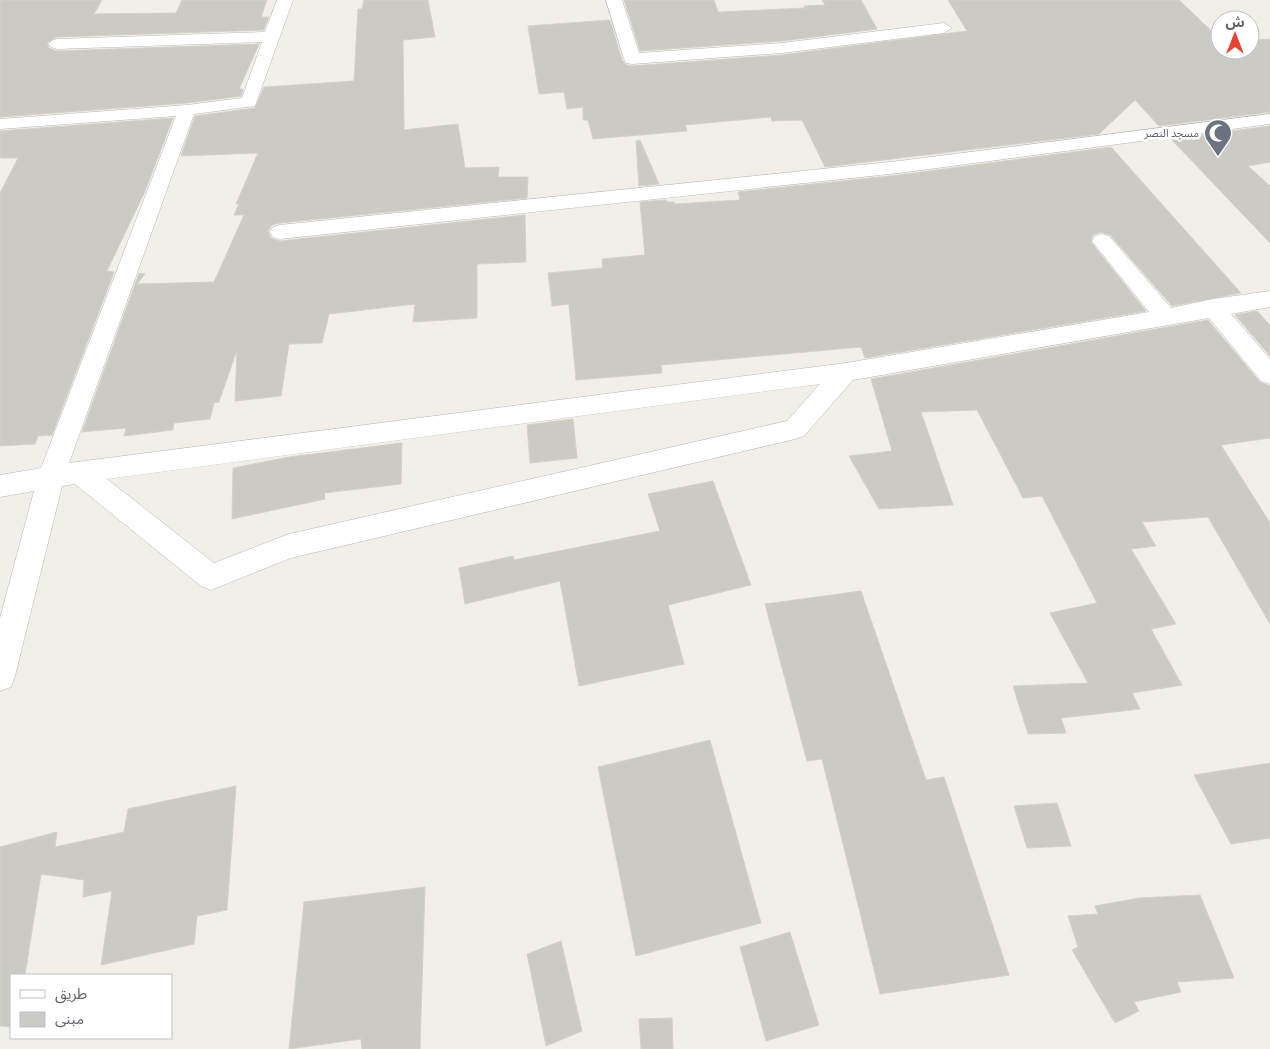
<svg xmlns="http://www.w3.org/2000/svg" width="1270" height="1049" font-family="'Archivo Narrow','Noto Sans Arabic',sans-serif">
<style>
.building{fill:#cccac5;stroke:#d6d1c6}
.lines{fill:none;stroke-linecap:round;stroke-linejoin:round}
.minor-casing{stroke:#b5b8bc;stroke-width:1}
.minor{fill:#fff;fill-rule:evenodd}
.labels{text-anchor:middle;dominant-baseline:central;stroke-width:5;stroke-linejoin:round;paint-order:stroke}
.far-worship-label{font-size:11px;fill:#5b616d;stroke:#fff;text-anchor:end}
</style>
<rect width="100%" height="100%" fill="#f1efe8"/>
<g class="building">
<polygon points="0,0 102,0 94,14 176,13 182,0 267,0 261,17 269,17 264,30 57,37 47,43 49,48 57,51 259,44 239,89 243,89 241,96 187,103 0,117"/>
<polygon points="364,0 428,0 435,37 403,40 404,130 458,124 465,168 499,167 498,177 528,177 527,198 280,223 272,225 268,231 271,238 280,241 525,215 526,262 477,264 477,318 413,322 415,304 329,314 322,343 289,344 281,396 235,401 237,350 219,402 214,403 210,419 174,423 173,430 124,436 126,428 82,432 139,273 145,274 137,284 214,282 244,215 234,215 239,204 236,204 258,153 181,156 195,116 255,108 264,87 354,81 358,9 362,9"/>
<polygon points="624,0 714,0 718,12 805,8 804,6 825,5 822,0 861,0 877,29 782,41 640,51"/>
<polygon points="948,0 1179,0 1220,39 1220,50 1250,50 1250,40 1270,39 1270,112 1159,126 1135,100 1099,134 825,167 802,120 772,121 771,117 685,125 687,131 593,139 588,120 583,120 583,107 567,109 564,92 539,94 528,26 610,20 622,60 626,65 632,66 782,55 967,31"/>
<polygon points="173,118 145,191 107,271 114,272 52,435 38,436 35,444 0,446 0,193 18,158 0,158 0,131"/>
<polygon points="1270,126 1270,162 1248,166 1270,186 1270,243 1171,139"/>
<polygon points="640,140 659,184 639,186 636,141"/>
<polygon points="1111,147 1241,293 1172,306 1110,235 1101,232 1093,235 1091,242 1146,311 865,358 861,347 661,365 662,373 576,380 569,304 552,306 548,273 603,268 602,259 645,255 640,202 666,200 667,202 674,202 675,204 740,200 738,192 899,175"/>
<polygon points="1257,311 1270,325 1270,356 1235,315"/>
<polygon points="1208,320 1260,382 1270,386 1270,438 1221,445 1270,523 1270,624 1208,517 1142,522 1156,546 1131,549 1176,624 1151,629 1182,685 1132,693 1140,709 1061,718 1066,733 1028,734 1013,686 1088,683 1050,613 1097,603 1042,496 1023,498 977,410 921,412 953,505 879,509 849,456 892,451 871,379"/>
<polygon points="573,419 577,458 530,463 527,425"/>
<polygon points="402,443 401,484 324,493 325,499 232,519 233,468 289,457"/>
<polygon points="713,481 751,585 668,605 684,664 579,686 560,581 465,604 459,568 513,556 514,560 660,531 648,494"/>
<polygon points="861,591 926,780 944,777 1009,975 880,994 822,759 807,761 765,604"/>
<polygon points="710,740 761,923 636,956 598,767"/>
<polygon points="1270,763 1270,838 1231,844 1194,775"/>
<polygon points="236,786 227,910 197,916 194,944 101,965 112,891 83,897 84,880 41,874 25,975 11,975 11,1027 0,1026 0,847 57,832 55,847 124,832 128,809"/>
<polygon points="1057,803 1071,846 1027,848 1014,806"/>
<polygon points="425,887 420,1049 362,1049 361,1039 289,1049 304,902"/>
<polygon points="1200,895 1234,978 1177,982 1181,992 1134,1002 1139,1011 1115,1023 1072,950 1078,947 1068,916 1098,914 1095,906 1139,898"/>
<polygon points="790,932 819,1025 766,1041 740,947"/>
<polygon points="561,941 582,1031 546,1046 527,954"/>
<polygon points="672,1018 673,1049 641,1049 639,1019"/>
</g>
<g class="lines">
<g class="minor-casing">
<g id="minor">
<path d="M277 0H293L255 106 194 114 69 463 846 363 1149 312 1092 241 1095 236 1102 234 1109 236 1171 308 1213 299 1270 291V307L1231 314 1270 359V384L1261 381 1209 318 853 380 804 436 795 439 291 558 211 590 201 586 75 484 62 486 15 676 11 687 0 691V618L34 491 0 497V475L41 468 176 116 0 129V119L187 105 242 98 262 42 57 49 51 47 49 44 51 41 57 39 265 32ZM820 384 787 421 289 534 214 563 107 479Z"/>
<polygon points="606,0 622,0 639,53 782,43 944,23 952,28 944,33 782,53 632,64 626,63 624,59"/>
<polygon points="1270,114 1270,124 899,173 280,239 273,237 270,232 273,227 280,225 899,161"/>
</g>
</g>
<use href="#minor" class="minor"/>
</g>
<defs>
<g id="mosque-pin" transform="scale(1.4375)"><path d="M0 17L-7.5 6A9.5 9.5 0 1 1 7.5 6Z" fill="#6b7280" stroke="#fff"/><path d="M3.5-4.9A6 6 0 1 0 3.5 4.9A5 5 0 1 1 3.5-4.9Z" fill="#fff"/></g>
</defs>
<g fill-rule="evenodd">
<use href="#mosque-pin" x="1218" y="133"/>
</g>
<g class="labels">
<g class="far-worship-label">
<text x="1199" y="133">مسجد النصر</text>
</g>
</g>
<rect x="10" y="974" width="162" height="65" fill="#ffffff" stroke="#bfc1c3"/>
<rect x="20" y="990" width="25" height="8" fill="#ffffff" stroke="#bfc1c3"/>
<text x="55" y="999" font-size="15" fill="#5f6368">طريق</text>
<rect x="20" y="1012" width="25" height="15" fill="#cccac5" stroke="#bfc1c3"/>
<text x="55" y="1024" font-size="15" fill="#5f6368">مبنى</text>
<g transform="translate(1235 35)"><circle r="24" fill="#ffffff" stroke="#bfc1c3"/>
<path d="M0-4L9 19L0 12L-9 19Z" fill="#ea4335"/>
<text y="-8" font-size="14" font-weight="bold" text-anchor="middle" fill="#5f6368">ش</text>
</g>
</svg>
